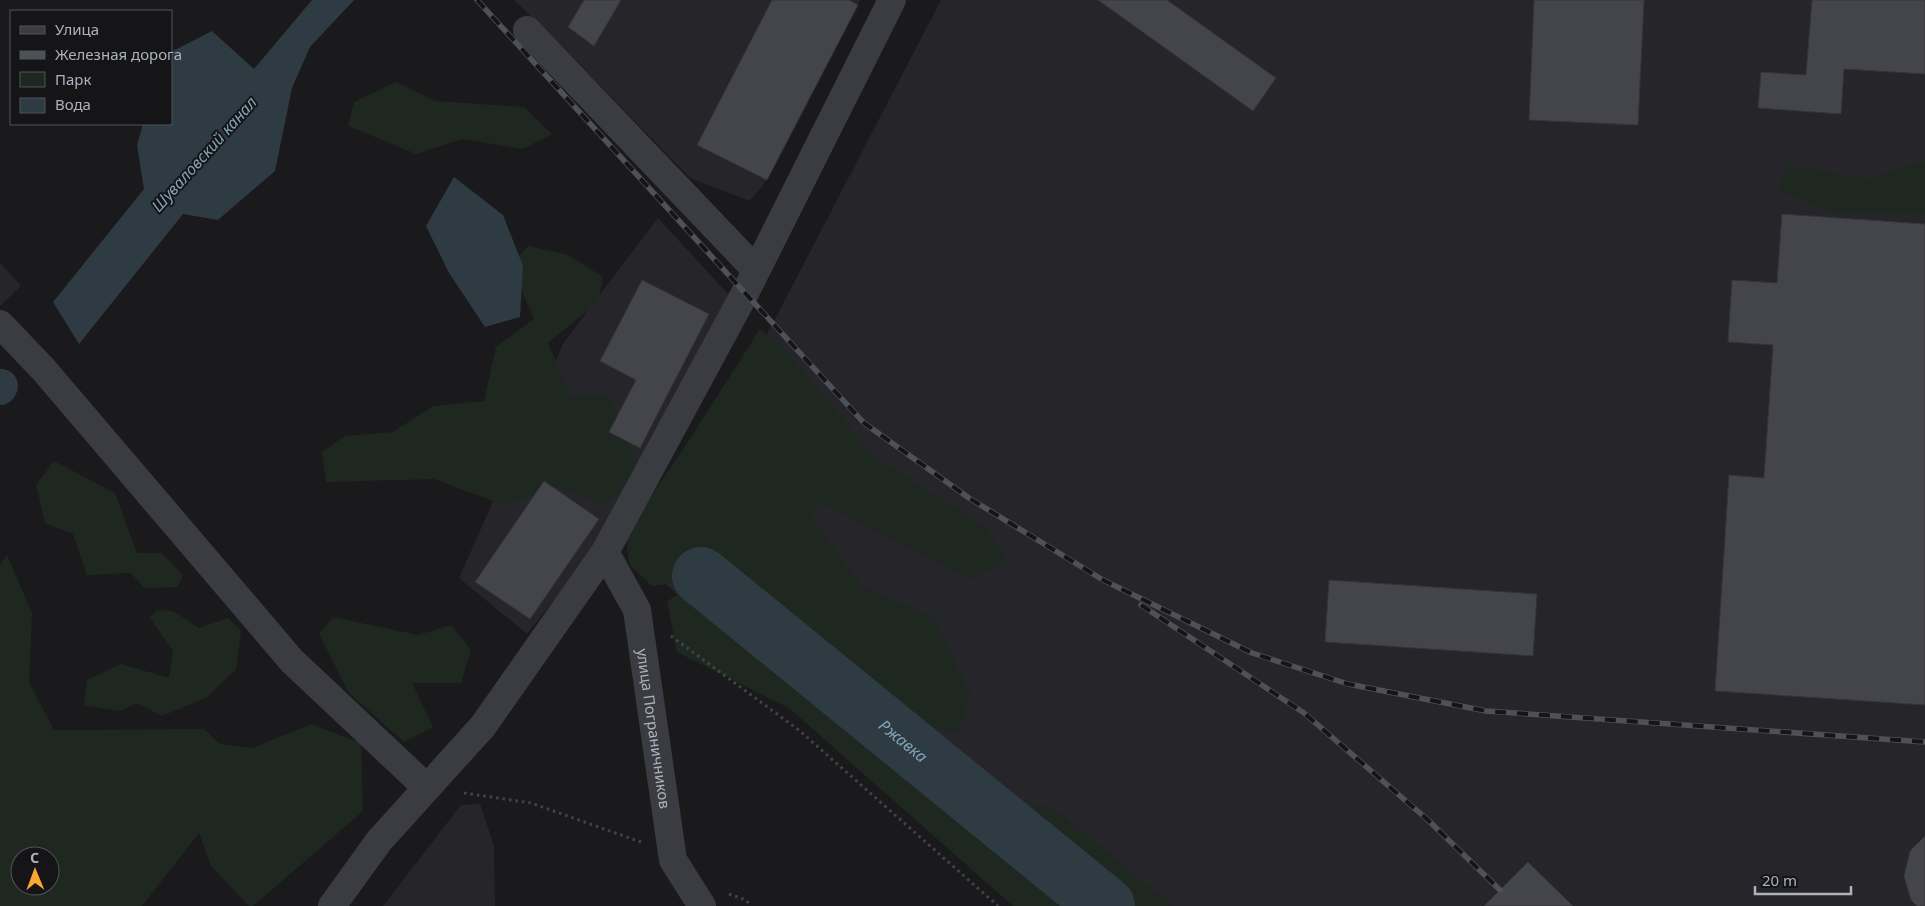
<svg xmlns="http://www.w3.org/2000/svg" width="1925" height="906" font-family="'Noto Sans',sans-serif">
<style>
.built{fill:#26262a}
.green{fill:#1f2820;fill-rule:evenodd}
.water{fill:#2f3b42}
.lines{fill:none;stroke-linecap:round;stroke-linejoin:round}
.canal{stroke:#2f3b42;stroke-width:34}
.river{stroke:#2f3b42;stroke-width:58}
.building{fill:#44454a;stroke:#343439}
.path{stroke:#414449;stroke-width:3;stroke-dasharray:2.5 4;stroke-linecap:butt}
.minor{stroke:#3b3c42;stroke-width:28}
.rail-casing{stroke:#4e5157;stroke-width:5.5}
.rail{stroke:#151518;stroke-width:4;stroke-dasharray:11;stroke-linecap:butt}
.labels{text-anchor:middle;dominant-baseline:central;stroke-width:4;stroke-linejoin:round;paint-order:stroke}
.street-label{font-size:15px;fill:#acb2bc;stroke:#151518}
.water-label{font-size:16px;font-style:italic;fill:#82a4b8;stroke:#151518}
</style>
<rect width="100%" height="100%" fill="#1a1a1c"/>
<g class="built">
<polygon points="514,0 860,0 767,180 750,201 690,178 556,40"/>
<polygon points="941,0 1925,0 1925,906 1033,906 638,560 773,323"/>
<polygon points="658,218 729,295 594,551 527,634 459,578 564,342"/>
<polygon points="0,263 21,286 0,306"/>
<polygon points="480,804 494,846 495,906 383,906 461,805"/>
</g>
<g class="green">
<polygon points="396,82 435,101 524,107 552,134 523,149 462,139 416,154 348,126 354,102"/>
<polygon points="1921,161 1925,163 1925,214 1831,212 1778,190 1788,166 1870,179"/>
<polygon points="528,246 568,255 603,277 598,302 548,343 571,397 608,395 640,469 605,506 558,486 504,505 434,479 326,482 322,452 345,436 393,432 433,406 484,401 496,347 534,319 511,264"/>
<polygon points="760,329 783,347 874,456 985,527 1008,559 972,580 821,503 810,515 862,586 934,618 971,695 957,733 909,722 734,575 652,586 629,564 626,533 690,439"/>
<polygon points="54,461 115,493 137,553 162,553 183,575 178,587 144,588 131,573 87,575 73,534 45,523 36,485"/>
<path d="M7 555 32 613 29 682 54 730 204 729 220 744 253 748 311 724 361 743 363 811 253 906H249L211 866 199 833 142 906H0V565ZM20 856H50V886H20Z"/>
<polygon points="696,585 738,590 990,807 1051,806 1173,906 1013,906 789,708 677,652 667,601"/>
<polygon points="157,610 173,611 199,628 228,618 241,631 236,669 206,698 162,716 137,703 120,711 84,705 87,680 121,664 169,678 173,651 150,618"/>
<polygon points="333,617 418,635 451,625 471,650 461,683 412,683 433,727 404,742 349,693 319,634"/>
</g>
<g class="water">
<polygon points="312,0 354,0 310,47 292,88 275,171 218,220 183,214 79,344 53,302 144,189 137,145 143,124 171,124 171,52 212,31 254,69"/>
<polygon points="454,177 503,215 523,266 520,317 485,327 449,273 426,226"/>
</g>
<g class="lines">
<polyline class="canal" points="0,388 1,386"/>
<path class="river" id="s1" d="M701 576 1106 906"/>
</g>
<g class="building">
<polygon points="584,0 621,0 594,46 568,27"/>
<polygon points="772,0 849,0 858,5 767,180 697,145"/>
<polygon points="1098,0 1167,0 1276,78 1253,111"/>
<polygon points="1534,0 1644,0 1638,125 1529,120"/>
<polygon points="1812,0 1925,0 1925,74 1844,69 1841,114 1758,108 1761,72 1806,75"/>
<polygon points="1782,214 1925,224 1925,705 1715,691 1729,475 1764,478 1773,345 1728,342 1732,280 1777,283"/>
<polygon points="642,280 709,314 640,448 609,432 636,380 600,361"/>
<polygon points="544,481 599,519 530,619 475,582"/>
<polygon points="1329,580 1537,594 1533,656 1325,642"/>
<polygon points="1925,836 1925,906 1917,906 1911,900 1904,876 1910,851"/>
<polygon points="1528,862 1573,906 1484,906"/>
</g>
<g class="lines">
<g class="path">
<polyline points="671,636 800,731 998,906"/>
<polyline points="464,793 531,803 641,842"/>
<polyline points="729,894 746,900 751,906"/>
</g>
<g class="minor">
<polyline points="527,30 756,270"/>
<polyline points="0,324 44,370 292,661 427,788"/>
<path id="s2" d="M605 552 637 610 673 860 702 906"/>
<polyline points="332,906 379,841 483,726 605,552 745,293 892,0"/>
</g>
<g class="rail-casing">
<g id="rail">
<polyline points="477,0 864,423 969,498 1103,580 1252,653 1348,684 1486,711 1925,742"/>
<polyline points="1141,605 1304,713 1428,820 1500,890"/>
</g>
</g>
<use href="#rail" class="rail"/>
</g>
<g class="labels">
<g class="street-label">
<text stroke="none"><textPath href="#s2" startOffset="186">улица Пограничников</textPath></text>
</g>
<g class="water-label">
<text transform="translate(204 154) rotate(-48)">Шуваловский канал</text>
<text stroke="none"><textPath href="#s1" startOffset="261">Ржавка</textPath></text>
</g>
</g>
<rect x="10" y="10" width="162" height="115" fill="#151518" stroke="#51545a"/>
<rect x="20" y="26" width="25" height="8" fill="#3b3c42" stroke="#51545a"/>
<text x="55" y="35" font-size="15" fill="#acb2bc">Улица</text>
<rect x="20" y="51" width="25" height="8" fill="#4e5157" stroke="#51545a"/>
<text x="55" y="60" font-size="15" fill="#acb2bc">Железная дорога</text>
<rect x="20" y="72" width="25" height="15" fill="#1f2820" stroke="#51545a"/>
<text x="55" y="85" font-size="15" fill="#acb2bc">Парк</text>
<rect x="20" y="98" width="25" height="15" fill="#2f3b42" stroke="#51545a"/>
<text x="55" y="110" font-size="15" fill="#acb2bc">Вода</text>
<g transform="translate(35 871) rotate(359)"><circle r="24" fill="#151518" stroke="#51545a"/>
<path d="M0-4L9 19L0 12L-9 19Z" fill="#fba633"/>
<text y="-8" font-size="14" font-weight="bold" text-anchor="middle" fill="#acb2bc">С</text>
</g>
<path d="M1755 886v8h96v-8" fill="none" stroke="#acb2bc" stroke-width="2.5"/>
<text x="1762" y="886" font-size="15" fill="#acb2bc" stroke="#151518" stroke-width="4" paint-order="stroke">20 m</text>
</svg>
